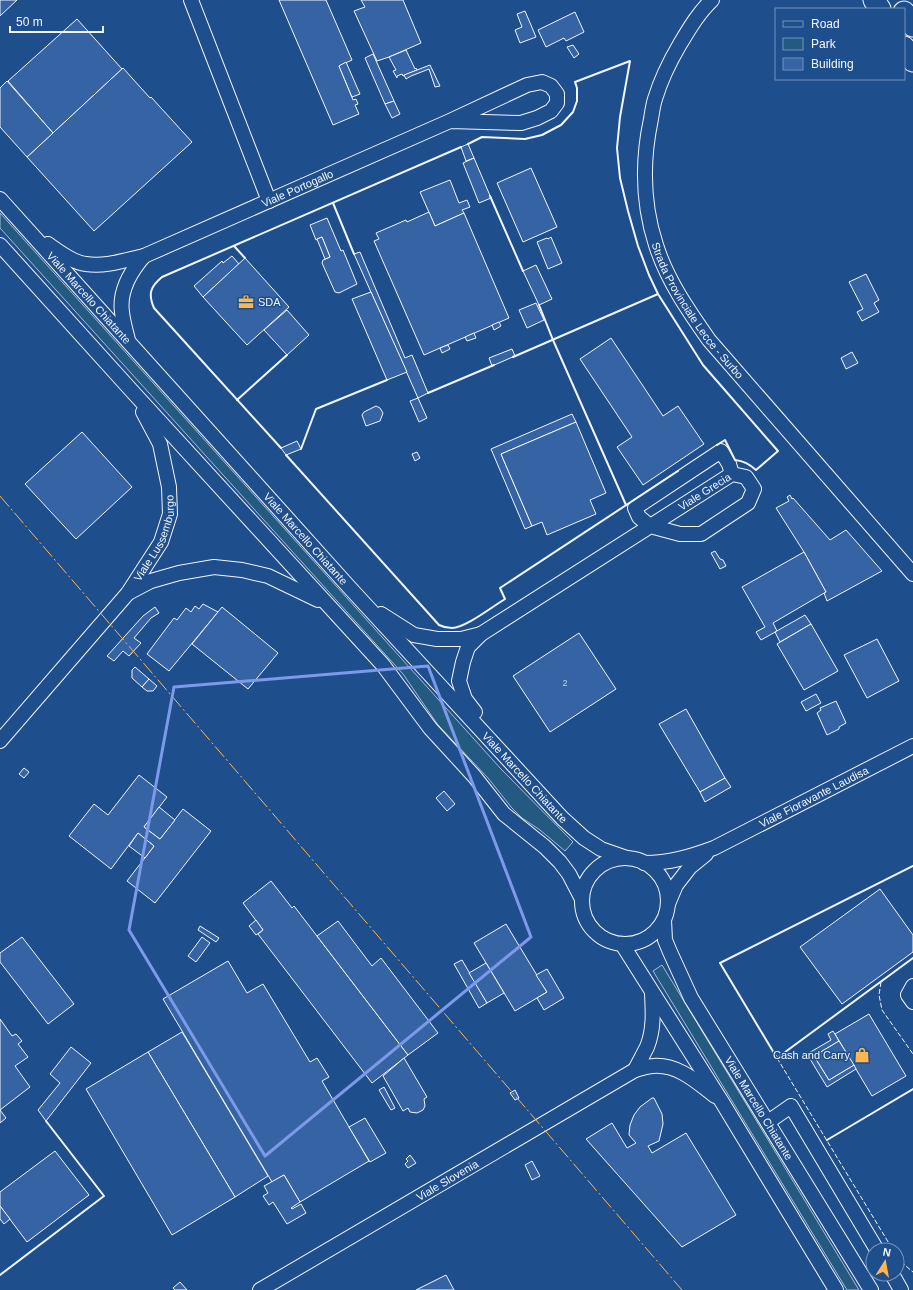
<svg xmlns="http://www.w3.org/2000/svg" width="913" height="1290" font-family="Helvetica,sans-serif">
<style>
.green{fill:#245a82;stroke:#a8bbd7}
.building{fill:#3563a3;stroke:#f2f6ff}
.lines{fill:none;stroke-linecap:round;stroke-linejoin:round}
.minor-casing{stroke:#f2f6ff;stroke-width:16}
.highway-casing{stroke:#f2f6ff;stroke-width:23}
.minor{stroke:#1f4e8c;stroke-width:14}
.highway{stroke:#1f4e8c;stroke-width:21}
.fence{stroke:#f2f6ff;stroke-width:1;stroke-dasharray:5 2;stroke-linecap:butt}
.wall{stroke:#f2f6ff;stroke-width:2}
.power{stroke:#ffb74d;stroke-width:1;stroke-dasharray:14 3 2 3;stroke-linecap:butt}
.marked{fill:none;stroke:#7d9aea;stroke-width:3;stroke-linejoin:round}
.labels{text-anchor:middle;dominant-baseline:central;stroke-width:3;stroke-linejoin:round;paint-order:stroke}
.number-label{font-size:9px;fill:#c3d1e8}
.street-label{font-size:11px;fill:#f2f6ff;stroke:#1f4e8c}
.poi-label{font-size:11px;fill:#f2f6ff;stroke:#1f4e8c;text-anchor:start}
</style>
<rect width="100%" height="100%" fill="#1f4e8c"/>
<g class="green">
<polygon points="0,213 501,769 573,842 565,851 540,830 522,818 512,808 488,778 438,725 403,674 0,228"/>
<polygon points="662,965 859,1290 847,1290 653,971"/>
</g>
<g class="building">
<polygon points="0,0 17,0 0,16"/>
<polygon points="279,0 326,0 352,60 339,66 353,100 356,99 358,104 355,105 359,114 333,125"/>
<polygon points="361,0 403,0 421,43 389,57 377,61 354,11 365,7"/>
<polygon points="525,11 536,37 520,43 515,30 522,27 517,14"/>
<polygon points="575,12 584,32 566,41 564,38 546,47 538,30"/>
<polygon points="77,19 122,69 53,133 8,81"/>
<polygon points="573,45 579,54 574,58 567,47"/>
<polygon points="406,50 415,69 416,68 417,70 403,76 402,74 397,76 397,78 393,71 396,70 389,57"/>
<polygon points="373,54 394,101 385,104 365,58"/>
<polygon points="346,62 360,94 352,97 339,66"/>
<polygon points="430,65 440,86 435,87 429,69 411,76 406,79 404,75"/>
<polygon points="123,68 150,98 151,97 192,142 94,231 27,157"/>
<polygon points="7,81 53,133 27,157 0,127 0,88"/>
<polygon points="394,101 400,114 392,118 385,104"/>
<polygon points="468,144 474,158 466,161 461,147"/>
<polygon points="474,158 491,198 479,203 463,163"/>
<polygon points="531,168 557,227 523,242 497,183"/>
<polygon points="450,180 459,203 467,200 470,207 462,210 464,213 435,226 420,192"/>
<polygon points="429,212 435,226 464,213 509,318 424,355 374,241 379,239 376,233 406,220 407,222"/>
<polygon points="327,218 341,251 343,250 357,284 339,293 335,292 322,263 323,260 330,257 322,237 316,240 310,225"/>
<polygon points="322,237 330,257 325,259 317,239"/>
<polygon points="551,237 562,263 548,269 537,242 547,238 548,239"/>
<polygon points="360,252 405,358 412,355 428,393 418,398 354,254"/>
<polygon points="232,256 239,264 203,297 194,286 222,261 223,263"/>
<polygon points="245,258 289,307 247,345 203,297"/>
<polygon points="536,265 552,299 539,305 523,271"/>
<polygon points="866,274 879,300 874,303 879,312 862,321 857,312 863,309 849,282"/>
<polygon points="371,292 407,372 387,380 352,299"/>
<polygon points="536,303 544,320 527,328 519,310"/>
<polygon points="287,310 309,335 287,355 264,330"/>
<polygon points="499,322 501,326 494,330 492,325"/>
<polygon points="474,333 476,338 467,341 465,337"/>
<polygon points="611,338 663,416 678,406 704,444 643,485 617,447 632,437 580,359"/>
<polygon points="448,345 450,349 442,353 440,348"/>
<polygon points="512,349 515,356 492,366 489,358"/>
<polygon points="852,352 858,363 846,369 841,358"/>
<polygon points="418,398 427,418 419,422 410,401"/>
<polygon points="376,406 380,408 383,413 380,421 366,426 362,415 364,412"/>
<polygon points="572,414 576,422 501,454 532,526 525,529 491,449"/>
<polygon points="576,422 606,493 590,500 596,514 547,535 542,522 532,526 501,454"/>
<polygon points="82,432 132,487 76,539 25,484"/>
<polygon points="297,441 301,449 286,455 281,448"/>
<polygon points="417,452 420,458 415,461 412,454"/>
<polygon points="790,495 792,499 793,498 830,540 846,530 882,571 827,601 824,593 826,592 804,552 776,508 789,501 787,497"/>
<polygon points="715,551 720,559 723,560 726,566 720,569 711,553"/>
<polygon points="804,552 826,592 773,623 777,631 761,640 756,632 765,627 742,587"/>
<polygon points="203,604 218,612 169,671 147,654 174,618 177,620 186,608 191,612 195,606 199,609"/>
<polygon points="155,607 159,613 151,618 134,638 141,643 129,656 123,651 114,661 107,656 143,616"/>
<polygon points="222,607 278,653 248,689 192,644"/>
<polygon points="805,615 811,624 780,642 775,632"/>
<polygon points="811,624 838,671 804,690 777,644"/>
<polygon points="579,633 616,689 550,732 513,676"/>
<polygon points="877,639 899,681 867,698 844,655"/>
<polygon points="135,667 149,679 142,687 132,678 132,670"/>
<polygon points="149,679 157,686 153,691 147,691 142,687"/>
<polygon points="816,694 821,703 806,711 801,702"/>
<polygon points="836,701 846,723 839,727 839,729 827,735 817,713 821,710 820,708"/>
<polygon points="686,709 725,778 700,792 659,724"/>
<polygon points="24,768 29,772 24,778 19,774"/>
<polygon points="139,775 167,797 144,827 160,839 183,809 211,831 155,903 127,881 154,846 138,833 111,869 69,836 94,804 108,815"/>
<polygon points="725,778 731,787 705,802 700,792"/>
<polygon points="444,791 455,804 447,811 436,798"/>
<polygon points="159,807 175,820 160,839 144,827"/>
<polygon points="138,833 154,846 145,858 129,846"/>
<polygon points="271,881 292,908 294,906 408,1055 372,1083 258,934 263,930 243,903"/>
<polygon points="880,889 913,935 913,952 842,1004 800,947"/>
<polygon points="256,920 263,930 256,935 249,926"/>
<polygon points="338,921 372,966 381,958 438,1033 408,1055 317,936"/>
<polygon points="506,924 547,992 515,1011 474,943"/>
<polygon points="200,926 219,938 216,942 198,930"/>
<polygon points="22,937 74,1004 48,1024 0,962 0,953"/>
<polygon points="202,937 210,943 196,962 188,956"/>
<polygon points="462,960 487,1003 479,1008 454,964"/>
<polygon points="228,961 247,993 263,984 310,1062 317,1058 329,1077 322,1081 369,1161 300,1202 284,1175 272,1182 163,999"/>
<polygon points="486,963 504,993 487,1003 469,973"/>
<polygon points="547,969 564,998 544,1010 537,998 547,992 536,975"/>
<polygon points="869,1014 906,1076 872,1096 835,1034"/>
<polygon points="0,1019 12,1036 16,1034 22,1041 18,1044 28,1057 15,1066 30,1087 0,1110 6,1118 0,1123"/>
<polygon points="833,1031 839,1041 814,1056 829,1080 854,1065 856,1069 827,1087 807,1054 831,1040 828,1034"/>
<polygon points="182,1032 268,1176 235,1197 148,1052"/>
<polygon points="839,1041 854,1065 829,1080 814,1056"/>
<polygon points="71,1047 91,1063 46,1121 38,1110 60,1083 50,1074"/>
<polygon points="148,1052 235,1197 172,1235 86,1089"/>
<polygon points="404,1058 427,1097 424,1099 425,1106 423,1110 417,1113 410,1112 408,1108 403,1111 383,1076"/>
<polygon points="384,1087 395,1108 391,1110 379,1090"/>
<polygon points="515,1090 519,1098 515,1100 510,1093"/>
<polygon points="652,1098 654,1098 662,1114 663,1124 659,1141 648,1146 652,1153 686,1133 736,1215 682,1247 586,1139 612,1123 627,1148 636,1143 629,1135 630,1125 634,1115 640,1107"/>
<polygon points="365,1118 386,1153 370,1162 349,1127"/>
<polygon points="55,1151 89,1195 27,1242 0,1206 0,1192"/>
<polygon points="410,1155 416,1163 408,1168 405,1164 408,1161 406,1159"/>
<polygon points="532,1161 540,1176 532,1180 525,1165"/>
<polygon points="284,1175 300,1202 291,1208 292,1209 301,1204 306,1213 287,1224 273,1202 269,1205 263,1196 268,1193 264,1186"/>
<polygon points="0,1206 10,1219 4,1224 0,1219"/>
<polygon points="446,1275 454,1290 416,1290"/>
<polygon points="180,1282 187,1290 175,1290 173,1288"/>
</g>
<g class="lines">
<g class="minor-casing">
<g id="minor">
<polyline points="191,0 269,201"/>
<path id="s1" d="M712 0C699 12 689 29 680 44 670 61 661 79 655 99 653 105 652 113 651 119 642 161 643 205 656 245 667 280 688 310 709 340L913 574"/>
<path id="s2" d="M0 199 350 588 562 818 584 838 601 849 627 858"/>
<path id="s3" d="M48 244C58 251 73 263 86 264 105 267 126 260 144 256L450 121 527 85 542 82 551 86 557 94V103L551 111 537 118 521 123 450 121"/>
<polyline points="0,245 131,390 383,665 430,728 474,776 504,814 545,847 560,862 569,874 582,899"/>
<path d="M128 340C126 331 123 322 122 312 119 291 131 271 144 256"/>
<polyline points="128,593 151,581 179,573 214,567 242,570 268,576 318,600"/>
<polyline points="381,614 414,635 437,639 461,639 481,634"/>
<path id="s4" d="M475 712 465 699 459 681 463 662 468 647 481 634 732 474 746 477 754 489 748 503 701 534H680L650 526 639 517 635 508 721 451 729 464 732 474"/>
<path id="s5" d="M0 741 128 593 161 542 170 514 169 487 160 444 143 412"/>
<circle cx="625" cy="901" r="43"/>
<path id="s6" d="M644 863C670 863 689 857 714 848L913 746"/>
<polyline points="668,904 676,885 690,867 706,854"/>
<path id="s7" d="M664 920 665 940 670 952 691 998 871 1290"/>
<polyline points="622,944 722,1102 836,1290"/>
<polyline points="913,986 908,995 913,1002"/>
<path d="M652 994C653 1012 654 1030 647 1047 643 1055 639 1062 635 1070 641 1069 647 1066 653 1066 678 1064 697 1082 715 1096"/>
<polyline points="768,1122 791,1106 877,1250"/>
<polyline points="892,1274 901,1290"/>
<path id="s8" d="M260 1290 635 1070"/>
</g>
</g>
<g class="highway-casing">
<g id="highway">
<polyline points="874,0 880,9"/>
<polyline points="904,12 913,26"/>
<polyline points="904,47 913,61"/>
</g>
</g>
<use href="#minor" class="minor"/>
<use href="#highway" class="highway"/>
<g class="fence">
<polyline points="881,982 879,995 882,1010 913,1054"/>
<polyline points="777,1058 893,1250"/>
<polyline points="897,1256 900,1261 913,1272"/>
</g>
<g class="wall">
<path d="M468 144 482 137 525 139 542 135 561 125 573 112 577 101V88L575 82 630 61 620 117 617 148 620 178 628 211 638 246 649 275 658 294 703 365 778 451 756 470C749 464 744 461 735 460L725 440 717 445"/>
<polyline points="490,196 523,271"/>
<polyline points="333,203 354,254"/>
<polyline points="234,246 245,258"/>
<polyline points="539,305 553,340 626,505"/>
<polyline points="513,357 658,294"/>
<polyline points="428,393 494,365"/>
<polyline points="237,400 287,355"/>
<path d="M281 448 154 308C148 294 150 287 162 277L461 147"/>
<polyline points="301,449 316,409 387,380"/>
<path d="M286 455 439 625C443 627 447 628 452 628 465 628 492 607 505 599L500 588 678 471"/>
<polyline points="913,866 720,963 777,1058 913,958"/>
<polyline points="827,1140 913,1089"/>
<polyline points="0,1275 104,1196 46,1121"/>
</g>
<polyline class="power" points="0,496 682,1290"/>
</g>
<path class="marked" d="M428 666 531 937 265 1156 129 930 174 687Z"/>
<defs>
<g id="office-bare" transform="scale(1.2)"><path d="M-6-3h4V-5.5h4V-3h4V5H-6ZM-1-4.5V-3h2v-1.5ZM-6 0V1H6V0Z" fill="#ffb74d" stroke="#1f4e8c" stroke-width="2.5" paint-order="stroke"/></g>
<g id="shop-bare" transform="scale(1.2)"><path d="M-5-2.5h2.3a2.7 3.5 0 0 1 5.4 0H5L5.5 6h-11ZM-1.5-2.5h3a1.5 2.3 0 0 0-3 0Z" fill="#ffb74d" stroke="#1f4e8c" stroke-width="2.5" paint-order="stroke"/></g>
</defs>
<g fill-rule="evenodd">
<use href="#office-bare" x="246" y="302"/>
<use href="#shop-bare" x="862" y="1055"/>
</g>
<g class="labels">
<g class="number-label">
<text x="565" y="683">2</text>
</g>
<g class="street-label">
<text stroke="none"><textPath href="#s3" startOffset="270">Viale Portogallo</textPath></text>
<text stroke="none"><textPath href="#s2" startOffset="133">Viale Marcello Chiatante</textPath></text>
<text stroke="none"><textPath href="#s1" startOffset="341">Strada Provinciale Lecce - Surbo</textPath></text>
<text stroke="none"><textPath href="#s4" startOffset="354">Viale Grecia</textPath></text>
<text stroke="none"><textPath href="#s5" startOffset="258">Viale Lussemburgo</textPath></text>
<text stroke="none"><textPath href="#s2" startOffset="457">Viale Marcello Chiatante</textPath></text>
<text stroke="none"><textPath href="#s2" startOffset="781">Viale Marcello Chiatante</textPath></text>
<text stroke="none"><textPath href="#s6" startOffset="184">Viale Fioravante Laudisa</textPath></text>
<text stroke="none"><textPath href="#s7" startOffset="213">Viale Marcello Chiatante</textPath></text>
<text stroke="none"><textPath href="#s8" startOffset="217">Viale Slovenia</textPath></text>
</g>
<g class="poi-label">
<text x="258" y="302">SDA</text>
<text x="850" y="1055" text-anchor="end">Cash and Carry</text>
</g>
</g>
<rect x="775" y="8" width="130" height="72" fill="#1f4e8c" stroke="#7391ba"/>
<rect x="783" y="21" width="20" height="6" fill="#1f4e8c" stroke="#7391ba"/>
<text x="811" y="28" font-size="12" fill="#f2f6ff">Road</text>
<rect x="783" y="38" width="20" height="12" fill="#245a82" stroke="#7391ba"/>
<text x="811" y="48" font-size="12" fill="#f2f6ff">Park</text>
<rect x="783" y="58" width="20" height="12" fill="#3563a3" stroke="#7391ba"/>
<text x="811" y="68" font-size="12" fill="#f2f6ff">Building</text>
<g transform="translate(885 1262) rotate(11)"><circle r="19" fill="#1f4e8c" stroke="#7391ba"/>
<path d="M0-3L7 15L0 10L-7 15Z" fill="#ffb74d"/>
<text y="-6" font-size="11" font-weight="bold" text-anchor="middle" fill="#f2f6ff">N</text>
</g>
<path d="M10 26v6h93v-6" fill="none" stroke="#f2f6ff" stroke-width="2"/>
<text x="16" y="26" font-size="12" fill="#f2f6ff" stroke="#1f4e8c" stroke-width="3" paint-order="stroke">50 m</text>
</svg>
